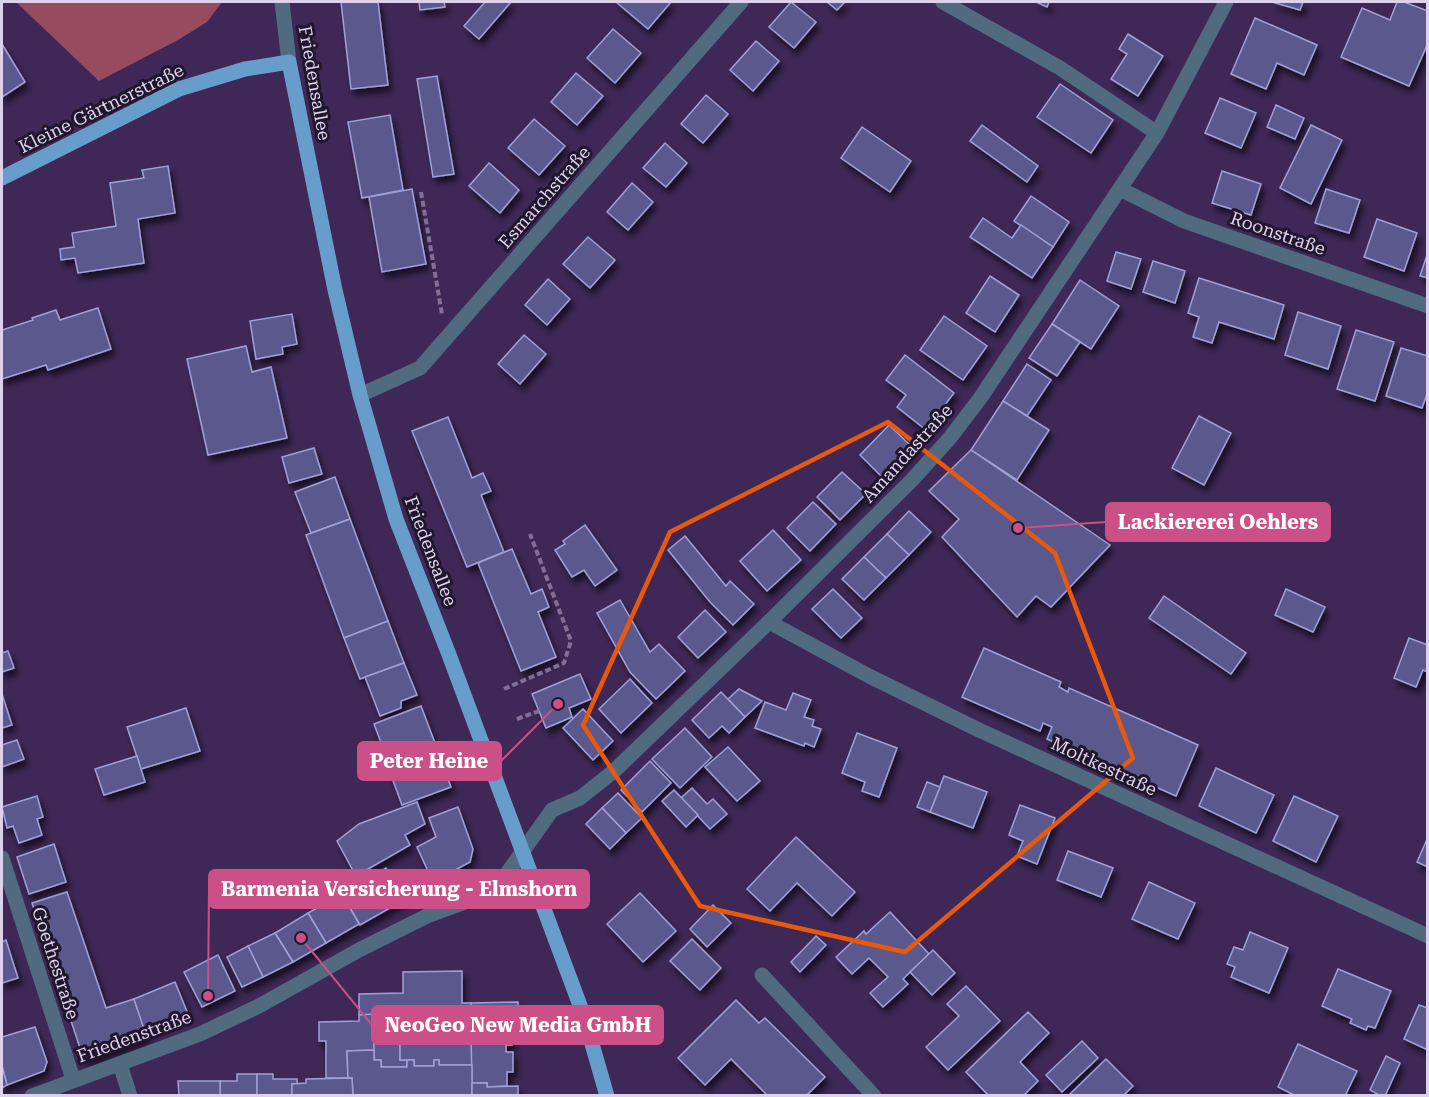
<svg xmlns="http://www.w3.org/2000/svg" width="1429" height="1097" font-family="'Roboto Serif',serif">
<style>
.forest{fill:#974b5f}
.building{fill:#5a588d;stroke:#a0a0d9;stroke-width:1.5;filter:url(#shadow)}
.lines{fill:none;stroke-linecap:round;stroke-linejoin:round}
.path{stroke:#826f96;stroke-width:4;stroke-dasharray:6 3;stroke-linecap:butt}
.minor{stroke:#506a80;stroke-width:15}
.major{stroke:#679dca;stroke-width:15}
.marked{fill:none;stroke:#e8590c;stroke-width:4.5;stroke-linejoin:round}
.labels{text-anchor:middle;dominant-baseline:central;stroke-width:6;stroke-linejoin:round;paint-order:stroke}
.street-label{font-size:18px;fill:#ded1ee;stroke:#21172c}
.leader{fill:none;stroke:#ca5087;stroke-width:2}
.callout-dot{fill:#ca5087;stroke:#21172c;stroke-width:2}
.callout{fill:#ca5087;stroke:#ca5087;stroke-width:2}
.callout-label{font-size:20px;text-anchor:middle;font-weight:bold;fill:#fff}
</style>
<defs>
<filter id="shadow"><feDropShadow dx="3.5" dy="6" stdDeviation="3" flood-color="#0009"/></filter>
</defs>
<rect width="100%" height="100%" fill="#3f2857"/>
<polygon class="forest" points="16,2 222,2 207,22 178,40 99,81"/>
<g class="building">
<polygon points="341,2 378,2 388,85 351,89"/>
<polygon points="419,2 444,2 445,7 420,10"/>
<polygon points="485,2 511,2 479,39 464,26"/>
<polygon points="616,2 671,2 648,29"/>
<polygon points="791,2 816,22 794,48 769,27"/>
<polygon points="827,2 845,2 837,10"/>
<polygon points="1036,2 1049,2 1047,7"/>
<polygon points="1272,2 1303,2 1300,10"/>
<polygon points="1397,2 1404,2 1428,11 1428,43 1409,86 1341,57 1362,8 1390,20"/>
<polygon points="1255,18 1317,45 1304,75 1277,63 1266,89 1231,74"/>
<polygon points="613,29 641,53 615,83 587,58"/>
<polygon points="1128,34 1163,56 1138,96 1111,79 1127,54 1119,49"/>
<polygon points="756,41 779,61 753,91 730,70"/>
<polygon points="2,44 25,82 2,97"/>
<polygon points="576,73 603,96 577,125 551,102"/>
<polygon points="437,76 454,174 433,177 417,79"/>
<polygon points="1060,84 1113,120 1091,153 1037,117"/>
<polygon points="706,95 728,114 703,143 681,124"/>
<polygon points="1220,98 1256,113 1241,148 1205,133"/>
<polygon points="1276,105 1304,118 1295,139 1267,127"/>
<polygon points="390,115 403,190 362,198 348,122"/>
<polygon points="534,119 565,146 539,175 508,148"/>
<polygon points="982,125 1038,166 1027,182 970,141"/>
<polygon points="1311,125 1342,140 1311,204 1280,188"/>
<polygon points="862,127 911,161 890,192 841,158"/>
<polygon points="665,143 687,163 666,187 643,168"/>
<polygon points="489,163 519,190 500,213 469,186"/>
<polygon points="168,166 175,213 138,219 144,263 78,273 75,258 61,260 60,249 74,247 72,233 116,226 110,183 144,178 142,170"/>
<polygon points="1222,171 1261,184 1251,215 1212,203"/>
<polygon points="632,183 653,202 628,230 607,212"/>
<polygon points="412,189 426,264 382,272 369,197"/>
<polygon points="1326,189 1360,200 1349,233 1315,223"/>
<polygon points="1031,196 1069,222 1053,247 1014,221"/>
<polygon points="983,218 1012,238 1021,225 1053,247 1032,278 970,237"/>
<polygon points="1377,219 1417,233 1404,271 1364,257"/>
<polygon points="588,237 615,260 590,288 563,264"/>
<polygon points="1116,252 1141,259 1131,289 1107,281"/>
<polygon points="1428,252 1428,278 1420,276"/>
<polygon points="1153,261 1185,271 1175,303 1143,292"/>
<polygon points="990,276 1019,295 995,332 966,313"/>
<polygon points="1199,278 1284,305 1274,339 1219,322 1212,343 1193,337 1199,317 1188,313"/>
<polygon points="548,279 570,299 547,325 525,305"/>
<polygon points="1080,280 1119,306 1091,349 1052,324"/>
<polygon points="98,308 111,349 48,370 46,365 2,379 2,330 33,320 32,318 56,310 60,320"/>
<polygon points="1298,312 1341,326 1328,369 1285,355"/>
<polygon points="292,314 297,344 282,347 283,354 256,359 250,321"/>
<polygon points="944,316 987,346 963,380 920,350"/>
<polygon points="1052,324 1080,342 1057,376 1029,358"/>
<polygon points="1356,330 1394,342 1375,401 1337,389"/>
<polygon points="524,335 546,354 520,384 498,364"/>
<polygon points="246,346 252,372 271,367 287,438 208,455 187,359"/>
<polygon points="1401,348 1428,356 1428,391 1422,408 1386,396"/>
<polygon points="905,355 954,393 926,430 897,407 906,395 886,380"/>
<polygon points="1027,364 1051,380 1027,416 1003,401"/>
<polygon points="1003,401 1049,430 1017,480 971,450"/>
<polygon points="1199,416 1231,433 1204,485 1172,468"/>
<polygon points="448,417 472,478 483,473 491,491 481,495 504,552 467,567 412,431"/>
<polygon points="889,425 912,447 883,478 860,455"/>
<polygon points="314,448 322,474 289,483 282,457"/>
<polygon points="971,450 1110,545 1051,607 1036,596 1017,617 942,537 959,519 929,491"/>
<polygon points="842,472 866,494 840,520 817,497"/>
<polygon points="335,477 350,519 311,533 295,492"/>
<polygon points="813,502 836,524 810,551 787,528"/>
<polygon points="909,511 931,532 909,555 887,534"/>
<polygon points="350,519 388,621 344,638 306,535"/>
<polygon points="585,525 617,570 595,586 584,570 572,577 555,550 565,544 563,541"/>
<polygon points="773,530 801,560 767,591 740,561"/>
<polygon points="887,534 909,555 886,578 864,557"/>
<polygon points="685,536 726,586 730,581 754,604 733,625 710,602 668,550"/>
<polygon points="512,549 531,594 542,589 549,607 538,612 556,657 521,671 478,563"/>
<polygon points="864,557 886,578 864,600 842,579"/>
<polygon points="833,589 862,618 841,638 812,609"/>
<polygon points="1286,589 1325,607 1313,632 1275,615"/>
<polygon points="1164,596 1246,653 1231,674 1149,618"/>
<polygon points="620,600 650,652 659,644 685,671 656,699 630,672 597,613"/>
<polygon points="705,610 726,632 698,658 678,637"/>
<polygon points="388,621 404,663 360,679 344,638"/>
<polygon points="1409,638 1428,645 1428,672 1423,670 1416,687 1394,678"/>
<polygon points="984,648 1061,682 1059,687 1068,692 1069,688 1198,745 1176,796 1047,739 1052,727 1043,723 1040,731 962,697"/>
<polygon points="8,651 14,668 2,672 2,653"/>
<polygon points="404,663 417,695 401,701 401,708 380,716 365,677"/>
<polygon points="580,674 591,699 569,708 572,717 546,728 532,694"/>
<polygon points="630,679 652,703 621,733 599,709"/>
<polygon points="739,689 762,701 745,717 728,699"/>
<polygon points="721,692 745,717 729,733 722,726 709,738 692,720"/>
<polygon points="793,693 811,700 804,717 814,720 812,726 821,729 814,747 805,743 804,746 755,728 765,702 786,710"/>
<polygon points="2,694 12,725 2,728"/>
<polygon points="421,706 435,743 388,761 374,724"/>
<polygon points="186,708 200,751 141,769 127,727"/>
<polygon points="583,709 613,741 593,760 563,728"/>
<polygon points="685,728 712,757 680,788 652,759"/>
<polygon points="857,733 897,748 879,797 862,791 865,782 842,773"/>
<polygon points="17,740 24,759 2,767 2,742 2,745"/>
<polygon points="728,747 760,781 737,801 705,767"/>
<polygon points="437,749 451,787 402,805 388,767"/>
<polygon points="137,756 145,782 104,795 95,769"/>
<polygon points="650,761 671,783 642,812 621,790"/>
<polygon points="1216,768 1274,795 1256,833 1199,806"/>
<polygon points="944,776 987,792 973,828 930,812"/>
<polygon points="927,782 940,787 930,812 917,807"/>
<polygon points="692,788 707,804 713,799 727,814 710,829 681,798"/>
<polygon points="674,790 698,815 686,827 662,801"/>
<polygon points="618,793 642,818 626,833 602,808"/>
<polygon points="37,796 43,817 37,819 42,835 19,843 13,826 7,828 2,807"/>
<polygon points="1294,796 1338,816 1316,862 1273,841"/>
<polygon points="417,802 425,824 405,835 410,845 356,876 337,841 359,824"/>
<polygon points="1020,805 1055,818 1037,864 1017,856 1023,841 1009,835"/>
<polygon points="458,807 473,849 470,862 433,882 417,847 436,837 429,818"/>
<polygon points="602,808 626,833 610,849 586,824"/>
<polygon points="796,837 855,892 832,916 797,883 770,911 747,889"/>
<polygon points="1428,837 1428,867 1417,862"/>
<polygon points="54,844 66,882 29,894 17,857"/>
<polygon points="1068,851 1113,868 1101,897 1057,880"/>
<polygon points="386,868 404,900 360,925 342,894"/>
<polygon points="1149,882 1195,903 1178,939 1132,919"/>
<polygon points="67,892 106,1008 134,999 147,1037 84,1060 32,903"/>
<polygon points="640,893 676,931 643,962 607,924"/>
<polygon points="342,894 359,924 326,943 308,913"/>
<polygon points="713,905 731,923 707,947 690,929"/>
<polygon points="890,912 929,954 903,979 908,984 883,1007 870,993 888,977 869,958 852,974 836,957 864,931 866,934"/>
<polygon points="308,913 326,943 293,962 275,933"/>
<polygon points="1250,932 1288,948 1269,993 1231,977 1235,967 1227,964 1234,947 1243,950"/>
<polygon points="275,933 293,962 263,977 248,946"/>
<polygon points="816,936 826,945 800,972 791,962"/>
<polygon points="692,939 721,968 700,990 670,961"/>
<polygon points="6,940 18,978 2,983 2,942"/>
<polygon points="248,946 263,977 242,987 227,957"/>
<polygon points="933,950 955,973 932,995 910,972"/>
<polygon points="218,955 235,991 202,1007 184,972"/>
<polygon points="1338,969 1391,991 1375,1028 1368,1026 1366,1030 1350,1023 1352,1019 1322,1006"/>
<polygon points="462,971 462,1003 471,1003 471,1019 390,1020 390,1014 359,1015 359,994 403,993 403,972"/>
<polygon points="175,982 188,1014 145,1032 134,999"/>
<polygon points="966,986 1000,1021 948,1070 926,1047 959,1016 947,1004"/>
<polygon points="736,1000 759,1023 765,1018 825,1077 806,1096 768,1096 731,1059 705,1085 678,1058"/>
<polygon points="518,1002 518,1021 512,1021 512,1034 471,1034 471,1003"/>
<polygon points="1419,1005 1428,1008 1428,1050 1404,1039"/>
<polygon points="1028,1012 1049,1033 1020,1062 1038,1081 1023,1096 989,1096 966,1072"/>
<polygon points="374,1014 374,1050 347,1051 348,1078 326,1078 326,1041 319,1041 319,1022 359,1021 359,1015"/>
<polygon points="374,1014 390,1014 390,1020 414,1020 414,1025 408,1025 408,1043 400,1043 400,1060 407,1060 407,1067 381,1067 381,1060 374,1060"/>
<polygon points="471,1019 472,1065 439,1065 439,1060 434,1060 434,1066 414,1066 414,1060 400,1060 400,1043 408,1043 408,1025 414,1025 414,1020"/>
<polygon points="35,1027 47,1062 44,1071 7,1085 2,1066 2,1037"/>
<polygon points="471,1034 512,1034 512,1045 506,1045 506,1052 513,1052 513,1072 507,1072 507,1086 487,1087 487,1083 472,1083"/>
<polygon points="1082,1041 1098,1058 1062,1092 1046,1075"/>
<polygon points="1298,1044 1357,1071 1345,1096 1296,1096 1278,1087"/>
<polygon points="374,1050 374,1060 381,1060 381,1067 407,1067 407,1060 414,1060 414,1066 434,1066 434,1060 439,1060 439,1065 472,1065 472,1096 353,1096 352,1078 348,1078 347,1051"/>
<polygon points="1386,1056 1400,1063 1385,1096 1381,1096 1370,1090"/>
<polygon points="1106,1059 1133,1086 1123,1096 1068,1096"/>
<polygon points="2,1066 7,1085 2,1088"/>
<polygon points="237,1074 257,1074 257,1096 220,1096 220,1081 237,1081"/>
<polygon points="257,1074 273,1074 273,1079 297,1079 297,1084 292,1084 292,1096 257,1096"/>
<polygon points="352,1078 353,1096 292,1096 292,1084 306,1083 306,1079"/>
<polygon points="178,1081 220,1081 220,1096 179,1096"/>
<polygon points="472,1083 487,1083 487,1087 518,1086 518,1096 472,1096"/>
</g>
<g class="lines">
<g class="path">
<polyline points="421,192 442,314"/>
<polyline points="504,689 564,663 571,641 530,534"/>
<polyline points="517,719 539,711"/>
</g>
<g class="minor">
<polyline points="282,2 289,62"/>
<polyline points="943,2 1060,68 1157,133"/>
<polyline points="1120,189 1184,221 1428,306"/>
<polyline points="360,395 420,368 741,2"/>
<polyline points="769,622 869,676 979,730 1428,936"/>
<polyline points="2,858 73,1079"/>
<polyline points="762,975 874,1096"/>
<polyline points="120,1064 130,1096"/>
<polyline points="32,1096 200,1034 259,1006 359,950 427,916 476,898 496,889 552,810 580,798 614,771 769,622 912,480 949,439 981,397 1157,133 1226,2"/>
</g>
<polyline class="major" points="2,178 179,89 245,69 289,62 335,290 360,395 396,519 448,652 584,1016 607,1096"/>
</g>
<path class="marked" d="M888 422 1055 553 1133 758 905 952 700 906 583 725 670 532Z"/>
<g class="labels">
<g class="street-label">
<text transform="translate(315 83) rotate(80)">Friedensallee</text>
<text transform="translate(101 108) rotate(-26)">Kleine Gärtnerstraße</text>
<text transform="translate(544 197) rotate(-49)">Esmarchstraße</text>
<text transform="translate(1278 233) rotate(19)">Roonstraße</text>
<text transform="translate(907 453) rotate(-48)">Amandastraße</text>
<text transform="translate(431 551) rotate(69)">Friedensallee</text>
<text transform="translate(1104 766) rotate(25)">Moltkestraße</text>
<text transform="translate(56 963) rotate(72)">Goethestraße</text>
<text transform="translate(134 1036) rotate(-20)">Friedenstraße</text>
</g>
</g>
<path class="leader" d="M1018 528L1106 522M558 704L501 761M208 996L209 889M301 938L372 1025"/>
<g class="callout-dot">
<circle cx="1018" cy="528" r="6"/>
<circle cx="558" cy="704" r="6"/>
<circle cx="208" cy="996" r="6"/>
<circle cx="301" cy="938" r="6"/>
</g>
<g class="callout">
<rect x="1106" y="503" width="224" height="38" rx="6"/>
<rect x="358" y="742" width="143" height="38" rx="6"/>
<rect x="209" y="870" width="380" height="38" rx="6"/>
<rect x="372" y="1006" width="291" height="38" rx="6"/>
</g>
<g class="callout-label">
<text x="1218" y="529">Lackiererei Oehlers</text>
<text x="429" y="768">Peter Heine</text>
<text x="399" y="896">Barmenia Versicherung - Elmshorn</text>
<text x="518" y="1032">NeoGeo New Media GmbH</text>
</g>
<rect width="1429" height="1097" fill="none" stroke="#ded1ee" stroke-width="6"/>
</svg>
